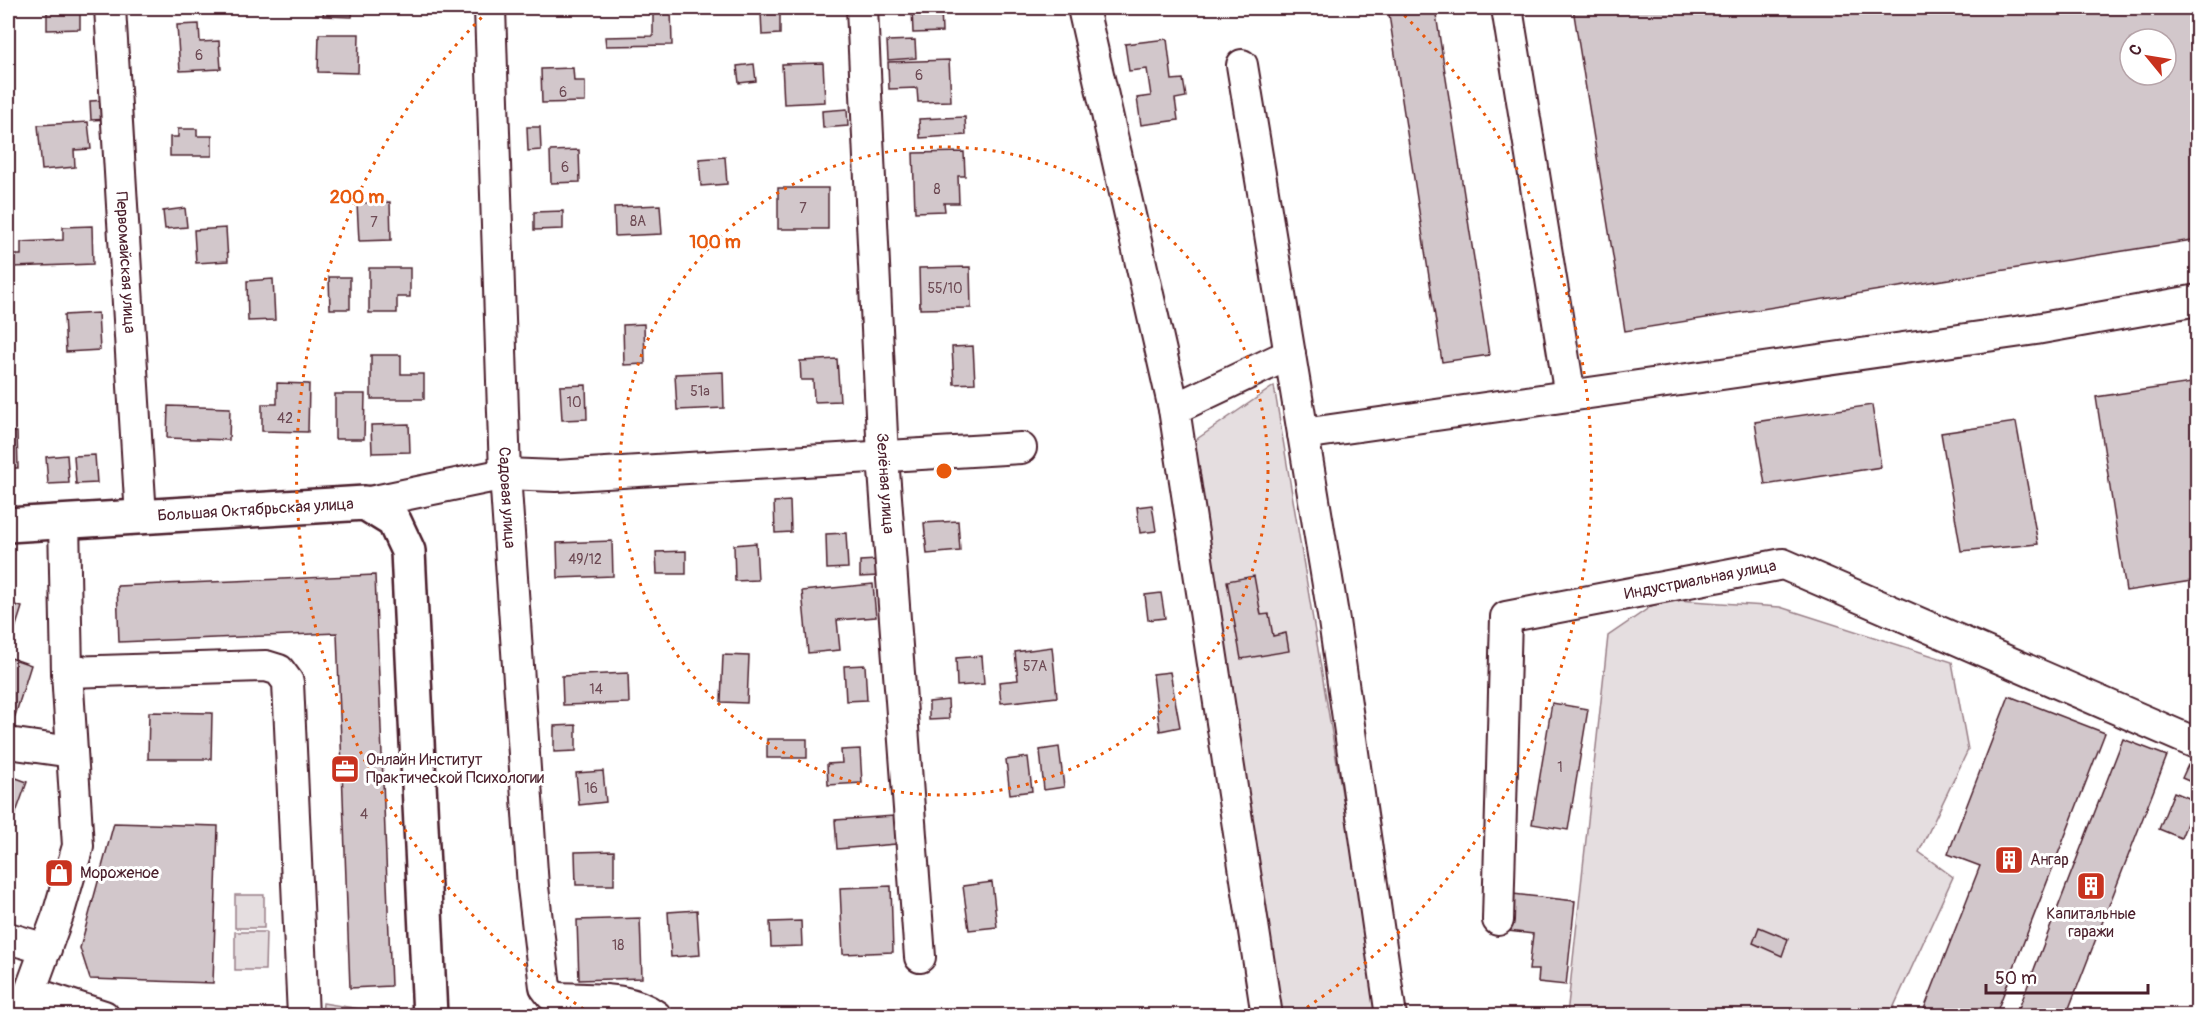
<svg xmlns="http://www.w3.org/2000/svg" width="2205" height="1023" font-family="Pangolin,sans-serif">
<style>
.green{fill:#e5dee0;stroke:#987e86;stroke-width:1.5}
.building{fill:#d2c7cb;stroke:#4a1f2b;stroke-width:1.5;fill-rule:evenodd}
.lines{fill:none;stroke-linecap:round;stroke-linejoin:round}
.minor-casing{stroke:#4a1f2b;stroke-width:34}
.major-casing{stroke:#4a1f2b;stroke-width:38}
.minor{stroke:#fff;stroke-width:30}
.major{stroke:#fff;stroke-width:33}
.ring{fill:none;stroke:#e8590c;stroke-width:3;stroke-dasharray:3 6}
.labels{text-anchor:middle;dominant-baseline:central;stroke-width:6;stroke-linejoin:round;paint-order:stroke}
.number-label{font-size:14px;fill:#6c4953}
.street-label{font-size:16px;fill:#4a1f2b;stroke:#fff}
.poi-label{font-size:16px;fill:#4a1f2b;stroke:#fff;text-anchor:start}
.centre{fill:#e8590c;stroke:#fff;stroke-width:3}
.ring-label{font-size:18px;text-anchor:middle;font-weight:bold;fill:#e8590c;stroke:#fff;stroke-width:6;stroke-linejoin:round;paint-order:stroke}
</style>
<rect width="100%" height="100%" fill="#fff"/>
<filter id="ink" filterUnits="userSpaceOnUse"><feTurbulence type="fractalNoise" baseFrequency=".0167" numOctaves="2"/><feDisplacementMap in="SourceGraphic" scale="12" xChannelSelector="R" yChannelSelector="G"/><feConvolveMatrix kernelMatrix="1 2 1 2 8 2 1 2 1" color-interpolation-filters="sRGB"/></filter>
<g filter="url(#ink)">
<g class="green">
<polygon points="1274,386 1379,1015 1282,1015 1194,441"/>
<polygon points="1662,599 1780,607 1952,662 1968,750 1919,852 1953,877 1890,1015 1489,1016 1490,1011 1567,1015 1608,636"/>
<rect x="235" y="895" width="29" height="33"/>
<polygon points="235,932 266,932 265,970 235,970"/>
<polygon points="323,1003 396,1015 322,1015"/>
</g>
<g class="building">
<polygon points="47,8 80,8 80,29 47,30"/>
<polygon points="324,8 353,8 352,17 323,16"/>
<polygon points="912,8 941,8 942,32 913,33"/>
<polygon points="1388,8 1435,8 1489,355 1442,362"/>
<path d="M1573 8H2198V239L1625 331ZM2130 39H2166V75H2130Z"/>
<polygon points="653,9 671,9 672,45 606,46 605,37 653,36"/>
<polygon points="761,12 780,12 780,34 762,35"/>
<polygon points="199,24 200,42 219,41 221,69 180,71 177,25"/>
<polygon points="319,34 359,34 358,73 318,72"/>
<polygon points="1167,39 1172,80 1183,79 1186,97 1175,99 1178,120 1141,125 1137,98 1151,96 1147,69 1129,71 1125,44"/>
<polygon points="915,40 916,58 888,60 887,41"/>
<polygon points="949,60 951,101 918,102 917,88 889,89 888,62"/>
<polygon points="823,63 825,102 784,104 782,64"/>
<polygon points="754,64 756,81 739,83 737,66"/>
<polygon points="573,68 574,81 585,81 585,102 542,103 541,69"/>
<polygon points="108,100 110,119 91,120 90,101"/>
<polygon points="847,109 848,126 823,128 822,111"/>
<polygon points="965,117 966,135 920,138 919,119"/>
<polygon points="88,122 91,149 74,150 75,167 42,170 38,125"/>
<polygon points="527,127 540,127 541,150 528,151"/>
<polygon points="178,129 197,129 197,136 212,136 212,156 170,156 170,137 178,137"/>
<polygon points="579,150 580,182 551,183 550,151"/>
<polygon points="964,152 965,176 958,176 959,203 944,203 945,211 915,212 913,153"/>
<polygon points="725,157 727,184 701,186 699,159"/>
<rect x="778" y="188" width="50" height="41"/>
<polygon points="390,202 391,240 359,241 357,203"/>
<polygon points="660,205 662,234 615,236 614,207"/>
<polygon points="185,208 187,227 165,229 163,211"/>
<polygon points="563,211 563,229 534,230 534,212"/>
<polygon points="92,226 93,264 13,267 13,255 21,255 21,242 63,240 63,227"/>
<polygon points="226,228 228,261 196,263 194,230"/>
<polygon points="970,267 971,308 920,309 919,268"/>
<polygon points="369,268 410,268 410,297 397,297 397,313 369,313"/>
<polygon points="329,277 350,277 350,309 330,309"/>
<polygon points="273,279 275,320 248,321 247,281"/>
<polygon points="98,313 100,350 66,352 64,315"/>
<polygon points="644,324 645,364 624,365 623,325"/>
<polygon points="973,346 975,383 954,384 952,347"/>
<polygon points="371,355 401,355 401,374 424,374 424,399 371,399"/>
<polygon points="837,359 840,401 814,402 813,380 801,380 800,361"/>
<polygon points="723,372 724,408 677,410 675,374"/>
<polygon points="2198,382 2198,580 2126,591 2096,397"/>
<polygon points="277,383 309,384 308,432 262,431 262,404 277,404"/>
<polygon points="586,385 587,419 562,420 560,386"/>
<polygon points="335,394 365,394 364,439 335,439"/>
<polygon points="1872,405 1881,467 1765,485 1755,422"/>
<polygon points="168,406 230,408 229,440 167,438"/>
<polygon points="2016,422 2038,544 1961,551 1941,433"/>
<polygon points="409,424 410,452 372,453 371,425"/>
<polygon points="8,432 17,432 18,468 8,468"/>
<polygon points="67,455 69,483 48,484 46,457"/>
<polygon points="95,455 97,483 76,484 74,456"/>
<polygon points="790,501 791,532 775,533 774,502"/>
<polygon points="1152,505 1156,531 1140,533 1137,507"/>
<polygon points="958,521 960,551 927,554 924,523"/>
<polygon points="846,533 848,568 827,569 826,534"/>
<polygon points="612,541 613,576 558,578 557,543"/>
<polygon points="756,543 758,580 735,581 734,545"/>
<polygon points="686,551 686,574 657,574 656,552"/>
<polygon points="877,560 878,576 860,577 860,561"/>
<polygon points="375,575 391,986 350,988 337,633 119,642 117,586"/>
<polygon points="1254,576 1261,615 1269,614 1273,636 1286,633 1289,651 1241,659 1227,581"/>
<polygon points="873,584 876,617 837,620 840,650 808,653 802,591"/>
<polygon points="1161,593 1165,618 1148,620 1145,595"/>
<polygon points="8,603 22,607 8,651"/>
<polygon points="1052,647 1057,697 1001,703 999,682 1018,680 1015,652"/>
<polygon points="723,655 749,656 747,703 721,702"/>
<polygon points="982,656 984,684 957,686 956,658"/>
<polygon points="8,657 31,665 9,735 8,734"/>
<polygon points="865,665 867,700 846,701 844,666"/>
<polygon points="1170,672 1180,727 1160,731 1153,674"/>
<polygon points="628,673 629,703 563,705 562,676"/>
<polygon points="2009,696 2105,733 1995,1016 1931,1016 1923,1012 1980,866 1948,854"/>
<polygon points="948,700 949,719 929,720 929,702"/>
<polygon points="1552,703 1588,709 1568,830 1532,824"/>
<polygon points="149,712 212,713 211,759 148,759"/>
<polygon points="576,725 576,751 554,752 554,726"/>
<rect x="767" y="739" width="40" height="19"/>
<polygon points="2123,739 2167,756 2066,1016 2016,1016"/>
<polygon points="1059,747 1064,787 1044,790 1040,750"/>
<polygon points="860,749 862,783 828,785 827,764 842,763 841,750"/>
<polygon points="1028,757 1032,791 1010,794 1006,760"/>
<polygon points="2188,765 2197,769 2191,782 2182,778"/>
<polygon points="603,771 606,802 579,805 576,773"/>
<polygon points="8,775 27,782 13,821 8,819"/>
<polygon points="2174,792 2196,801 2181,838 2159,829"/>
<polygon points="894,816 896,844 837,849 835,820"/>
<polygon points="114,823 218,826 213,983 90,979 80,948"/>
<polygon points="614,851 614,885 576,885 575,852"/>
<polygon points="992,882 997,927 969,930 963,886"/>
<polygon points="891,886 893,952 843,954 840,888"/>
<polygon points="1504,893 1575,901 1566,985 1538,982 1539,970 1529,970 1533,934 1500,930"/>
<polygon points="697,910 700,955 671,957 668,912"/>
<polygon points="640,918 642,978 579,980 577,920"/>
<polygon points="801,921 802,946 771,947 770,922"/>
<polygon points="1759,927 1788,939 1782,956 1753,943"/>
</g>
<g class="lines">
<g class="minor-casing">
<g id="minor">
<path id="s1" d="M110 8 141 517"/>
<path id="s2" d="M490 8 505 474 533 887 545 987 551 995 559 998C591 1000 629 996 656 1016"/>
<path id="s3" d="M862 8 883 457 920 957"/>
<polyline points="1083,8 1174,409 1267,1016"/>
<polyline points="1507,8 1570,396"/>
<polyline points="1242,65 1334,621 1391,1016"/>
<polyline points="1174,409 1290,354"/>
<polyline points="1303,434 2036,329 2198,300"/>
<polyline points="365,503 505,474 556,476 1021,448"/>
<polyline points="67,672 266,666 279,670 288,682 303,1016"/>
<polyline points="8,743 72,752"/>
<path id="s4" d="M1498 920 1506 617 1783 564 2198 744"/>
<polyline points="8,938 46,949"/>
<polyline points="30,992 104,1016"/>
<polyline points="21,1016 58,915 78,846 67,672 64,521"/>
</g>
</g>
<g class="major-casing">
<g id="major">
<path id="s5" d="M8 525 365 503 394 521 408 551 430 1016"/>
</g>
</g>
<use href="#minor" class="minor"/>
<use href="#major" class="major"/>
</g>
</g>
<g class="ring">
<circle cx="944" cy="471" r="324"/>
<path d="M591 1014A648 648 0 0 1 490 9M1398 9A648 648 0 0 1 1297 1014"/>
</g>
<defs>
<g id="office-square" transform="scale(1.5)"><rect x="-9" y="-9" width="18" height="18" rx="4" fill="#c8321e" stroke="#fff"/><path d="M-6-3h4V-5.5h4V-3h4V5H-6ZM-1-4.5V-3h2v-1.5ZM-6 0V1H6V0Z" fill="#fff"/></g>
<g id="building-square" transform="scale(1.5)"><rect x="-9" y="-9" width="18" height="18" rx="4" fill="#c8321e" stroke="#fff"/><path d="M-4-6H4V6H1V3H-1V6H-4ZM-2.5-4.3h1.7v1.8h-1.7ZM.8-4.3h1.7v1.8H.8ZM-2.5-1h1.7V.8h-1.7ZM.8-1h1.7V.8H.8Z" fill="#fff"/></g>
<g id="shop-square" transform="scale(1.5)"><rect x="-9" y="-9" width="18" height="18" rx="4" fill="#c8321e" stroke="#fff"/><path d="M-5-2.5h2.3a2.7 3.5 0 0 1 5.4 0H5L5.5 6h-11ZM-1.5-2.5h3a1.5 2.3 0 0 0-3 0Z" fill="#fff"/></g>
</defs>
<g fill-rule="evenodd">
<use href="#office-square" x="345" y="769"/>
<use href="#building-square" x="2009" y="860"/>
<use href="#shop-square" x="59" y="873"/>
<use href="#building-square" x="2091" y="886"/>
</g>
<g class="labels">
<g class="number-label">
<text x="199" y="55">6</text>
<text x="919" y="75">6</text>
<text x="563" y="92">6</text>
<text x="565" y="167">6</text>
<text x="937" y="189">8</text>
<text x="803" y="208">7</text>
<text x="638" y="221">8А</text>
<text x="374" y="222">7</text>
<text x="945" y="288">55/10</text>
<text x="700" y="391">51а</text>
<text x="574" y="402">10</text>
<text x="285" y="418">42</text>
<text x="585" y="559">49/12</text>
<text x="1035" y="666">57А</text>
<text x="596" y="689">14</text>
<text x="1560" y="767">1</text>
<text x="591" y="788">16</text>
<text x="364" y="814">4</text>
<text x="618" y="945">18</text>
</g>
<g class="street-label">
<text stroke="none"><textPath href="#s1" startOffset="255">Первомайская улица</textPath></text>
<text stroke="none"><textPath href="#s3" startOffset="476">Зелёная улица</textPath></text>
<text stroke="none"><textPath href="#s2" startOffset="490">Садовая улица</textPath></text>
<text stroke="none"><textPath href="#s5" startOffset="248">Большая Октябрьская улица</textPath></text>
<text stroke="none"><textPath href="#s4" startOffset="501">Индустриальная улица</textPath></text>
</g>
<g class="poi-label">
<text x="366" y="760">Онлайн Институт<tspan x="366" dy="18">Практической Психологии</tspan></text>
<text x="2030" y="860">Ангар</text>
<text x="80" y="873">Мороженое</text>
<text x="2091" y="914" text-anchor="middle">Капитальные<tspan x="2091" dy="18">гаражи</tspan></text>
</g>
</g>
<circle cx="944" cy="471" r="9" class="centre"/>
<g class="ring-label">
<text x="357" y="203">200 m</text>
<text x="715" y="248">100 m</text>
</g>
<rect width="2205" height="1023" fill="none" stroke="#fff" stroke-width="30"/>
<rect x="15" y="15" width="2175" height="993" fill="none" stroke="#4a1f2b" stroke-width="2" filter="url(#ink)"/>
<g transform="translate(2148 57) rotate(300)"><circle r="28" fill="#ffffff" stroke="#b7a5aa" stroke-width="1.5"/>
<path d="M0-4.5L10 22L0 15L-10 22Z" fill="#c8321e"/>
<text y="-9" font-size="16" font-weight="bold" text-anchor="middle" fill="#4a1f2b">С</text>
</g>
<path d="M1986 984v9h162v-9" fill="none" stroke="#4a1f2b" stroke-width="3"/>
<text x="1995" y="984" font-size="18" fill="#4a1f2b" stroke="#ffffff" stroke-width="4.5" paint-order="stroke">50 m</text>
</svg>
